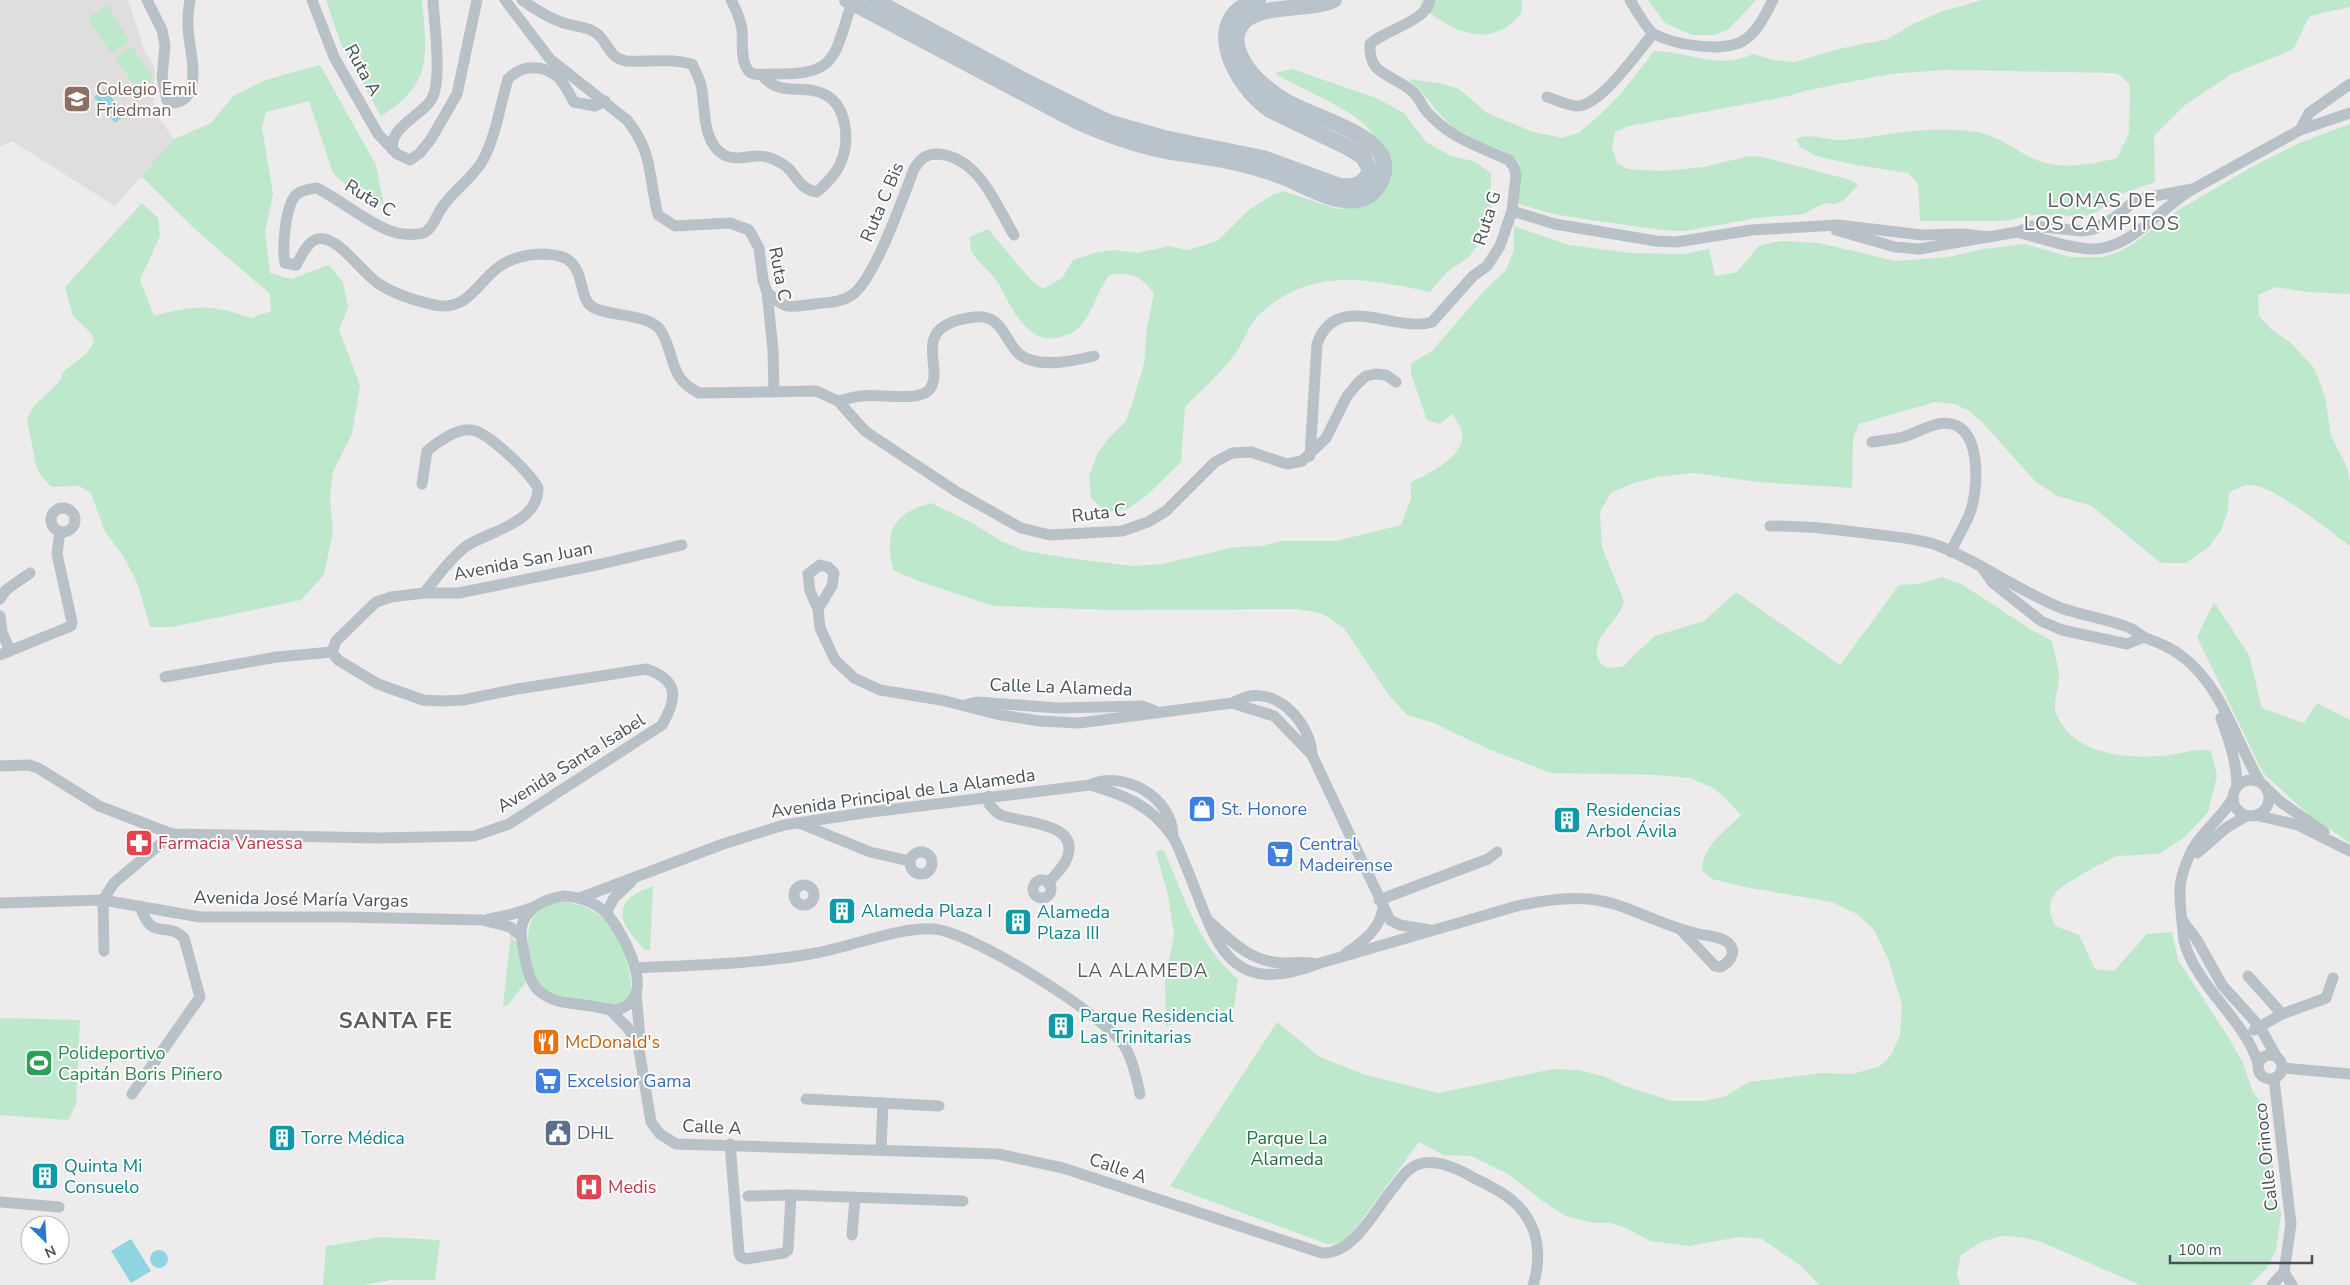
<svg xmlns="http://www.w3.org/2000/svg" width="2350" height="1285" font-family="'Nunito Sans',sans-serif">
<style>
.education{fill:#dfdddd}
.green{fill:#bde8cc}
.water{fill:#8fd4e1}
.lines{fill:none;stroke-linecap:round;stroke-linejoin:round}
.street{stroke:#b8c1c7;stroke-width:11}
.secondary{stroke:#b9c3cc;stroke-width:16}
.labels{text-anchor:middle;dominant-baseline:central;stroke-width:4;stroke-linejoin:round;paint-order:stroke}
.street-label{font-size:18px;fill:#465057;stroke:#fff}
.education-label{font-size:18px;fill:#785e54;stroke:#fff;text-anchor:start}
.shop-label{font-size:18px;fill:#366cbe;stroke:#fff;text-anchor:start}
.culture-label{font-size:18px;fill:#0d838f;stroke:#fff;text-anchor:start}
.health-label{font-size:18px;fill:#be3a42;stroke:#fff;text-anchor:start}
.food-label{font-size:18px;fill:#c56008;stroke:#fff;text-anchor:start}
.leisure-label{font-size:18px;fill:#27864d;stroke:#fff;text-anchor:start}
.service-label{font-size:18px;fill:#4e5e75;stroke:#fff;text-anchor:start}
.park-label{font-size:18px;fill:#206f43;stroke:#fff}
.neighbourhood-label{font-size:19px;letter-spacing:1px;fill:#595c60;stroke:#fff}
.quarter-label{font-size:20px;letter-spacing:1px;fill:#595c60;stroke:#fff}
.district-label{font-size:22px;font-weight:bold;letter-spacing:1px;fill:#595c60;stroke:#fff}
</style>
<rect width="100%" height="100%" fill="#eeebec"/>
<polygon class="education" points="0,0 128,0 144,49 155,69 153,110 174,139 115,206 12,141 0,147"/>
<g class="green">
<path d="M326 0H422C427 56 433 84 381 116L341 44Z"/>
<path d="M1422 0H1522V12C1491 52 1453 32 1421 6Z"/>
<polygon points="1648,0 1756,0 1729,29 1715,35 1692,35 1665,23"/>
<path d="M1983 0H2350V7L2310 16C2302 27 2301 39 2292 50L2232 74 2185 105 2154 136 2155 182 2123 193 2097 212 2085 216 2034 215 2003 221H1920L1918 184 1908 173 1856 165 1816 156 1800 147 1796 139C1808 132 1827 140 1841 140 1877 138 1914 127 1951 130 1962 130 1977 131 1988 135 2007 141 2023 156 2042 162 2066 169 2094 164 2117 158L2129 133 2130 85 2121 76 2114 73 1946 70 1890 74 1804 91 1789 96 1629 126 1615 132 1612 148 1617 163 1627 169 1662 171 1703 167 1749 156 1763 157 1851 180 1858 185 1844 200 1835 204 1825 203 1803 214 1757 218 1685 231 1662 230 1590 220 1553 214 1516 203 1520 164C1507 147 1486 147 1469 137 1438 121 1433 100 1408 79L1443 84 1459 89 1487 113 1533 132 1562 138 1580 132 1606 109 1624 90 1654 51C1690 51 1717 71 1753 54L1773 60 1794 62 1843 48 1888 39 1913 24 1943 11Z"/>
<polygon points="107,5 130,41 111,53 88,18"/>
<polygon points="132,46 154,80 138,89 115,59"/>
<path d="M320 65 376 165 384 205 360 198 333 173 309 101 266 112 262 127 273 194 265 231 270 273 291 279 329 265 343 282 348 307 339 330 360 385 352 434 333 472 330 497 333 531 324 575 301 600 172 627H150L138 585 124 557 105 532 91 493 79 486 52 487 41 476 36 465 27 419 33 407 59 382 63 372 87 353 94 342 91 333 73 316 65 287 142 203 158 218 160 236 140 280 154 316C194 305 211 304 251 318L271 311 270 294 197 231 141 176 174 139 211 123 233 96 265 80Z"/>
<path d="M1292 69 1376 98 1391 106 1404 113 1426 142 1451 156 1473 161 1491 173V209L1486 232 1470 256 1446 273 1430 292C1367 278 1306 266 1256 318 1248 327 1244 341 1237 351 1222 372 1203 389 1185 407L1181 462 1146 496 1128 509 1106 512 1091 498 1089 476 1097 454 1108 439 1126 421 1131 407 1144 364 1147 327 1154 293C1139 275 1133 272 1109 275 1097 292 1093 311 1080 327 1076 332 1068 334 1063 336 1031 349 1012 310 1001 288 995 274 978 264 972 252 970 248 970 242 970 237L988 229 1030 279 1043 289 1062 278 1073 260 1094 253 1115 250 1138 253 1169 246 1188 250 1217 241 1249 210 1272 195 1283 191 1337 209 1355 207 1375 195C1375 177 1377 158 1375 141 1371 114 1297 89 1275 73Z"/>
<path d="M2350 124V294L2307 292 2276 287 2258 295 2259 316 2271 329 2291 343 2314 368 2325 396 2331 436 2347 467 2350 482V546C2331 532 2269 481 2247 485 2241 486 2235 490 2229 492L2228 511 2221 530 2209 547 2186 563H2161L2090 505 2057 496 2035 481 1981 421 1969 411 1955 404 1935 402 1859 424 1853 439 1852 488 1757 482 1694 473 1656 477 1631 484 1611 493 1600 512 1602 547 1624 601C1620 621 1590 637 1598 659 1603 671 1614 668 1624 666L1634 655 1655 636 1704 621 1736 592 1840 665 1899 585 1919 584 1942 577 1963 585 2030 629 2052 641C2054 652 2058 664 2059 675 2060 687 2052 702 2056 713 2072 756 2131 760 2170 755 2185 753 2196 748 2211 751L2217 776 2208 812 2185 837 2159 854 2117 856 2091 869 2066 884 2056 892 2051 900 2050 913 2055 926 2079 935 2095 969 2114 971 2147 934 2172 932 2178 960 2230 1040 2243 1063 2253 1092 2264 1107 2281 1214 2276 1250 2267 1268 2250 1285H2140L2039 1241 2019 1237 2002 1236 1981 1242 1961 1255 1957 1273 1960 1285H1819L1801 1266 1762 1239 1739 1237 1689 1246 1650 1241 1626 1228 1610 1223H1595L1566 1216 1544 1202 1508 1174 1471 1156 1444 1155 1419 1142 1350 1236 1339 1243 1327 1244 1170 1186 1277 1022 1320 1057 1366 1075 1438 1093 1553 1069 1579 1070 1603 1076 1625 1086 1672 1101H1704L1724 1097 1749 1082 1822 1073 1853 1074 1880 1066 1891 1055 1900 1035 1902 1005 1889 961 1874 930 1857 914 1832 902 1745 887 1712 879 1702 870C1702 846 1726 831 1741 815L1723 796 1711 787 1690 778 1658 775 1551 773 1488 749 1434 723 1407 715 1388 694 1344 628 1323 614 1298 609 1111 610 993 606 918 581 893 570C885 531 891 515 931 503L974 524 1001 541 1025 551 1075 559 1133 566 1161 564 1236 547 1261 546 1281 541H1336L1401 525 1411 499V482C1428 474 1467 456 1462 432 1461 426 1455 419 1452 414L1440 424 1427 420 1411 374V363L1432 351 1483 292 1506 270 1514 250V226L1569 245 1631 253 1685 254 1709 249 1715 276 1737 272 1759 246 1781 241 1819 243 1895 261 1948 257 1983 249 2025 244 2071 257H2103L2121 251 2133 244 2175 212 2252 167 2299 143Z"/>
<polygon points="2214,602 2249,655 2262,708 2304,723 2317,703 2350,720 2350,843 2310,816 2263,773 2197,637"/>
<path d="M1163 849C1184 895 1198 946 1238 979L1234 1008 1166 1026 1165 982 1174 934 1168 895 1156 852Z"/>
<path d="M653 886 650 950H645C618 922 609 901 653 886Z"/>
<path d="M566 902C616 910 629 951 632 996 626 1002 618 1006 609 1006 596 1006 552 995 542 988 535 983 532 968 530 960 525 929 528 904 566 902Z"/>
<polygon points="511,935 519,947 526,982 507,1006 503,1006"/>
<polygon points="0,1018 80,1020 76,1105 68,1120 0,1115"/>
<polygon points="382,1237 440,1240 435,1280 391,1280 364,1285 323,1285 326,1246"/>
</g>
<g class="water">
<polygon points="105,89 126,115 115,123 94,97"/>
<polygon points="131,1239 151,1271 131,1283 111,1251"/>
<circle cx="159" cy="1259" r="9"/>
</g>
<g class="lines">
<g class="street">
<path d="M147 0 162 30 165 45 162 78 167 100 174 103C179 102 184 101 187 96 201 75 186 42 188 19 188 13 189 6 190 0"/>
<polyline points="312,0 334,57 378,134 397,154 410,160 420,153 431,139 457,94 477,0"/>
<path d="M505 0 550 59 627 120C654 154 648 176 658 215L675 226 730 223 749 230 759 248 763 280 767 292 773 350 774 392"/>
<path d="M522 0C536 10 550 19 567 24 577 27 587 26 596 33 608 41 609 59 626 61 649 62 670 58 692 64 695 70 699 77 701 85 706 107 701 142 724 155 739 163 757 151 773 159 778 161 785 165 789 169 799 180 801 189 817 192 826 184 837 173 841 162 850 141 847 107 826 95 804 83 779 98 762 75"/>
<path d="M731 0C736 9 740 19 742 29 743 40 740 60 748 70 753 77 765 74 773 74 838 75 833 58 852 3L857 1"/>
<path d="M1630 0C1635 8 1647 30 1654 34 1675 45 1720 52 1741 42 1757 34 1765 15 1773 0"/>
<path d="M1547 97C1555 99 1568 106 1577 106 1601 106 1638 51 1653 34"/>
<path d="M605 101 595 106 574 102C569 94 564 82 557 76 541 64 521 65 508 79 500 105 496 136 483 160 473 178 455 189 443 206 430 225 434 237 404 234 380 233 341 200 317 188 310 189 301 190 296 195 285 206 282 249 285 263L296 265C301 257 308 241 317 239 336 233 363 274 379 284 396 295 416 301 435 305 468 312 478 281 500 266 511 258 525 255 539 254 547 254 557 254 565 258 587 270 577 299 594 308 612 317 649 313 661 331 676 356 668 378 699 393L816 391 838 401 865 431 957 492 1021 528 1050 535 1122 531 1148 522 1166 511 1215 462 1232 453 1251 452 1287 464 1302 461 1326 438 1347 396 1358 383 1366 376 1375 374 1386 375 1396 382"/>
<polyline points="2300,130 2309,113 2350,84"/>
<path d="M393 150C388 128 421 116 431 100 443 82 434 23 433 0"/>
<polyline points="1512,211 1555,224 1656,241 1676,242 1752,230 1838,225 1922,235 1963,234 1989,237"/>
<polyline points="1836,230 1895,247 1919,249 2017,232 2032,226 2082,231 2094,229 2114,218 2131,204 2144,198 2193,189"/>
<path d="M2017 232C2041 238 2067 248 2092 249 2132 249 2161 207 2193 189L2300 130 2350 113"/>
<path d="M767 292C787 311 789 307 815 304 828 302 841 303 852 295 875 279 903 197 914 169 921 158 926 154 938 154 979 157 996 205 1014 235"/>
<path d="M838 401C846 399 853 397 861 396 878 393 915 402 928 391 949 371 903 325 975 317 1003 314 1005 342 1019 354 1037 369 1074 361 1094 356"/>
<path d="M1872 442C1882 440 1893 440 1903 437 1918 433 1938 418 1955 425 1981 435 1978 488 1971 510 1966 525 1957 537 1951 552"/>
<path d="M1310 456 1317 344C1336 289 1396 334 1432 322L1473 276 1487 266 1500 246 1512 211 1516 175 1514 167 1509 160C1481 148 1451 138 1430 115 1422 108 1420 98 1412 91 1391 73 1368 76 1370 44 1386 29 1426 22 1430 0"/>
<path d="M422 484 427 451C437 442 457 428 472 430 488 432 530 473 538 488 538 524 488 531 465 547 449 560 437 577 424 593"/>
<circle cx="63" cy="520" r="12"/>
<path d="M1770 526C1805 525 1838 530 1872 534 1894 537 1918 538 1939 546 1982 563 2019 591 2061 608 2084 616 2108 619 2130 628 2136 631 2141 636 2146 638 2159 643 2172 648 2183 657 2223 688 2235 740 2260 782"/>
<polyline points="1983,569 1993,583 2041,621 2062,630 2127,644 2144,637"/>
<polyline points="0,599 6,590 30,573"/>
<path d="M818 609 832 586 834 573 828 567 820 565 808 574 810 591 818 609 820 628 835 660 854 678 880 690 941 700 996 714 1039 721 1079 723 1232 703C1237 701 1244 697 1250 696 1282 691 1311 726 1312 755"/>
<polyline points="0,616 2,632 10,651"/>
<polyline points="332,652 336,641 376,602 391,597 424,593 459,593 601,564 682,545"/>
<polyline points="0,655 71,626 72,622 57,554 60,532"/>
<polyline points="165,677 277,657 332,652"/>
<polyline points="1232,703 1274,716 1312,755 1390,920 1400,925 1430,930"/>
<polyline points="968,704 977,702 1058,708 1142,706 1155,711"/>
<path d="M2221 718C2229 741 2237 762 2237 786"/>
<polyline points="0,766 29,765 38,768 99,806 172,834"/>
<circle cx="2251" cy="798" r="18"/>
<path d="M1090 785C1124 795 1151 805 1172 836 1178 844 1181 855 1185 864 1215 934 1222 1001 1317 964L1517 906C1540 901 1565 897 1589 899 1628 903 1658 925 1695 933 1705 936 1724 936 1730 945 1737 954 1728 963 1721 967L1715 966 1681 930"/>
<polyline points="2268,790 2282,803 2324,832"/>
<path d="M989 796V804C993 808 996 813 1001 815 1020 823 1078 822 1068 855 1066 865 1055 875 1048 883"/>
<path d="M2233 798C2222 818 2200 833 2191 852 2177 882 2179 890 2182 922 2183 928 2183 935 2184 941 2197 988 2243 1017 2258 1063"/>
<polyline points="2259,816 2298,825 2350,851"/>
<polyline points="799,823 870,852 910,861"/>
<circle cx="921" cy="863" r="11"/>
<polyline points="2197,853 2226,828 2246,816"/>
<circle cx="1042" cy="889" r="9"/>
<circle cx="804" cy="895" r="10"/>
<path d="M564 896C579 897 594 901 606 913 621 929 650 982 631 1002 627 1006 620 1010 614 1010 607 1010 599 1007 591 1006 572 1003 553 1004 538 990 530 982 527 969 525 958 524 950 521 941 521 932 522 909 544 899 564 896Z"/>
<path d="M580 898 723 844 784 825 863 813 1090 785C1124 769 1173 798 1173 836"/>
<path d="M103 900 114 883 172 834 379 838 474 836 509 824 662 725C677 699 680 680 646 669L517 689 463 700 442 701 423 700 378 684 338 660 332 652"/>
<polyline points="103,900 104,951"/>
<polyline points="1379,900 1488,859 1497,852"/>
<polyline points="0,903 103,900 200,917 344,917 482,920 510,927 521,936"/>
<polyline points="606,913 614,898 631,882"/>
<polyline points="489,919 513,914 534,907"/>
<polyline points="2182,920 2197,940 2222,985 2260,1027 2276,1056"/>
<path d="M1210 922C1231 941 1250 961 1281 963 1291 963 1302 962 1313 963"/>
<path d="M1346 953C1364 941 1380 929 1383 908"/>
<path d="M635 968C695 965 756 964 816 953 850 947 902 926 934 929 972 932 1105 1015 1125 1047 1133 1061 1137 1079 1140 1094"/>
<polyline points="2248,976 2282,1014 2254,1030"/>
<path d="M636 993 640 1038 638 1044 651 1122 660 1134 676 1144 998 1154 1063 1168 1322 1253C1355 1254 1375 1209 1395 1186 1399 1181 1404 1173 1410 1169 1429 1154 1457 1168 1474 1178 1494 1188 1516 1198 1528 1219 1540 1239 1540 1264 1533 1285"/>
<polyline points="609,1009 627,1027 638,1044"/>
<polyline points="2282,1014 2326,998 2333,978"/>
<circle cx="2270" cy="1067" r="12"/>
<polyline points="2283,1068 2350,1074"/>
<path d="M132 1094 200 997 184 938C165 919 153 944 140 906"/>
<polyline points="806,1099 939,1106"/>
<polyline points="730,1144 739,1253 741,1257 746,1259 784,1253 788,1250 791,1195"/>
<polyline points="881,1149 883,1103"/>
<polyline points="748,1196 791,1195 963,1201"/>
<polyline points="0,1202 59,1207"/>
<polyline points="852,1235 855,1198"/>
<polyline points="2284,1272 2292,1285"/>
<polyline points="2272,1285 2284,1272 2291,1224 2274,1079"/>
</g>
<g class="secondary">
<path d="M847 0 1076 121C1103 133 1132 144 1161 150 1173 153 1186 154 1199 156 1229 160 1258 167 1286 178 1307 187 1334 204 1358 200 1374 197 1386 180 1384 164 1381 134 1312 116 1289 103 1272 94 1254 79 1244 63 1239 54 1235 44 1237 34 1245 0 1306 13 1334 0"/>
<path d="M874 0 1029 83 1108 122 1164 138 1263 158 1340 186C1354 187 1365 185 1370 170L1363 157 1349 148 1270 110C1236 87 1197 18 1258 0"/>
</g>
</g>
<defs>
<g id="school-square" transform="scale(1.4375)"><rect x="-9" y="-9" width="18" height="18" rx="4" fill="#8d6e63" stroke="#fff"/><path d="M0-5L7-2L0 1L-7-2ZM-4 1L0 2.5L4 1V4Q0 6-4 4Z" fill="#fff"/></g>
<g id="shop-square" transform="scale(1.4375)"><rect x="-9" y="-9" width="18" height="18" rx="4" fill="#3f7fe0" stroke="#fff"/><path d="M-5-2.5h2.3a2.7 3.5 0 0 1 5.4 0H5L5.5 6h-11ZM-1.5-2.5h3a1.5 2.3 0 0 0-3 0Z" fill="#fff"/></g>
<g id="building-square" transform="scale(1.4375)"><rect x="-9" y="-9" width="18" height="18" rx="4" fill="#0f9aa8" stroke="#fff"/><path d="M-4-6H4V6H1V3H-1V6H-4ZM-2.5-4.3h1.7v1.8h-1.7ZM.8-4.3h1.7v1.8H.8ZM-2.5-1h1.7V.8h-1.7ZM.8-1h1.7V.8H.8Z" fill="#fff"/></g>
<g id="pharmacy-square" transform="scale(1.4375)"><rect x="-9" y="-9" width="18" height="18" rx="4" fill="#e0444e" stroke="#fff"/><path d="M-2-6h4v4h4v4h-4v4h-4v-4h-4v-4h4Z" fill="#fff"/></g>
<g id="supermarket-square" transform="scale(1.4375)"><rect x="-9" y="-9" width="18" height="18" rx="4" fill="#3f7fe0" stroke="#fff"/><path d="M-6-5.5h2.5l.6 2H6L4.5 2H-2.5L-4.4-4H-6ZM-1.5 3.2a1.3 1.3 0 1 0 .1 0ZM3 3.2a1.3 1.3 0 1 0 .1 0Z" fill="#fff"/></g>
<g id="restaurant-square" transform="scale(1.4375)"><rect x="-9" y="-9" width="18" height="18" rx="4" fill="#e8710a" stroke="#fff"/><path d="M-5-6h1v4h1v-4h1v4h1v-4h1v5L-1.5 .5V6h-2V.5L-5-1ZM5-6V6H3V1.5H1.5Q1.5-4 5-6Z" fill="#fff"/></g>
<g id="stadium-square" transform="scale(1.4375)"><rect x="-9" y="-9" width="18" height="18" rx="4" fill="#2e9e5b" stroke="#fff"/><path d="M0-5a6.5 5 0 1 0 0 10a6.5 5 0 1 0 0-10ZM-3.5-1.8h7v3.6h-7Z" fill="#fff"/></g>
<g id="civic-square" transform="scale(1.4375)"><rect x="-9" y="-9" width="18" height="18" rx="4" fill="#5c6f8a" stroke="#fff"/><path d="M-.6-6.5H3V-4.5H.6V-3L4-1V1h2V6H-6V1h2V-1L-.6-3ZM-1.2 2.5V6h2.4V2.5Z" fill="#fff"/></g>
<g id="hospital-square" transform="scale(1.4375)"><rect x="-9" y="-9" width="18" height="18" rx="4" fill="#e0444e" stroke="#fff"/><path d="M-5-5h3v3.5h4V-5h3V5h-3V1.5h-4V5h-3Z" fill="#fff"/></g>
</defs>
<g fill-rule="evenodd">
<use href="#school-square" x="77" y="99"/>
<use href="#shop-square" x="1202" y="809"/>
<use href="#building-square" x="1567" y="820"/>
<use href="#pharmacy-square" x="139" y="843"/>
<use href="#supermarket-square" x="1280" y="854"/>
<use href="#building-square" x="842" y="911"/>
<use href="#building-square" x="1018" y="922"/>
<use href="#building-square" x="1061" y="1026"/>
<use href="#restaurant-square" x="546" y="1042"/>
<use href="#stadium-square" x="39" y="1063"/>
<use href="#supermarket-square" x="548" y="1081"/>
<use href="#civic-square" x="558" y="1133"/>
<use href="#building-square" x="282" y="1138"/>
<use href="#building-square" x="45" y="1176"/>
<use href="#hospital-square" x="589" y="1187"/>
</g>
<g class="labels">
<g class="street-label">
<text transform="translate(363 70) rotate(61)">Ruta A</text>
<text transform="translate(370 198) rotate(31)">Ruta C</text>
<text transform="translate(882 202) rotate(-67)">Ruta C Bis</text>
<text transform="translate(1487 218) rotate(-73)">Ruta G</text>
<text transform="translate(780 274) rotate(79)">Ruta C</text>
<text transform="translate(1099 513) rotate(-7)">Ruta C</text>
<text transform="translate(523 561) rotate(-11)">Avenida San Juan</text>
<text transform="translate(1061 687) rotate(2)">Calle La Alameda</text>
<text transform="translate(571 763) rotate(-32)">Avenida Santa Isabel</text>
<text transform="translate(903 793) rotate(-8)">Avenida Principal de La Alameda</text>
<text transform="translate(301 899) rotate(1)">Avenida José María Vargas</text>
<text transform="translate(712 1127) rotate(3)">Calle A</text>
<text transform="translate(2266 1157) rotate(-96)">Calle Orinoco</text>
<text transform="translate(1118 1168) rotate(19)">Calle A</text>
</g>
<g class="education-label">
<text x="96" y="89">Colegio Emil<tspan x="96" dy="21">Friedman</tspan></text>
</g>
<g class="shop-label">
<text x="1221" y="809">St. Honore</text>
<text x="1299" y="844">Central<tspan x="1299" dy="21">Madeirense</tspan></text>
<text x="567" y="1081">Excelsior Gama</text>
</g>
<g class="culture-label">
<text x="1586" y="810">Residencias<tspan x="1586" dy="21">Arbol Ávila</tspan></text>
<text x="861" y="911">Alameda Plaza I</text>
<text x="1037" y="912">Alameda<tspan x="1037" dy="21">Plaza III</tspan></text>
<text x="1080" y="1016">Parque Residencial<tspan x="1080" dy="21">Las Trinitarias</tspan></text>
<text x="301" y="1138">Torre Médica</text>
<text x="64" y="1166">Quinta Mi<tspan x="64" dy="21">Consuelo</tspan></text>
</g>
<g class="health-label">
<text x="158" y="843">Farmacia Vanessa</text>
<text x="608" y="1187">Medis</text>
</g>
<g class="food-label">
<text x="565" y="1042">McDonald's</text>
</g>
<g class="leisure-label">
<text x="58" y="1053">Polideportivo<tspan x="58" dy="21">Capitán Boris Piñero</tspan></text>
</g>
<g class="service-label">
<text x="577" y="1133">DHL</text>
</g>
<g class="park-label">
<text x="1287" y="1138">Parque La<tspan x="1287" dy="21">Alameda</tspan></text>
</g>
<g class="neighbourhood-label">
<text x="1143" y="971">LA ALAMEDA</text>
</g>
<g class="quarter-label">
<text x="2102" y="200">LOMAS DE<tspan x="2102" dy="23">LOS CAMPITOS</tspan></text>
</g>
<g class="district-label">
<text x="396" y="1021">SANTA FE</text>
</g>
</g>
<g transform="translate(45 1240) rotate(155)"><circle r="24" fill="#ffffff" stroke="#b5b9bc"/>
<path d="M0-4L9 19L0 12L-9 19Z" fill="#2b78c8"/>
<text y="-8" font-size="14" font-weight="bold" text-anchor="middle" fill="#465057">N</text>
</g>
<path d="M2170 1255v8h142v-8" fill="none" stroke="#465057" stroke-width="2.5"/>
<text x="2178" y="1255" font-size="15" fill="#465057" stroke="#ffffff" stroke-width="4" paint-order="stroke">100 m</text>
</svg>
